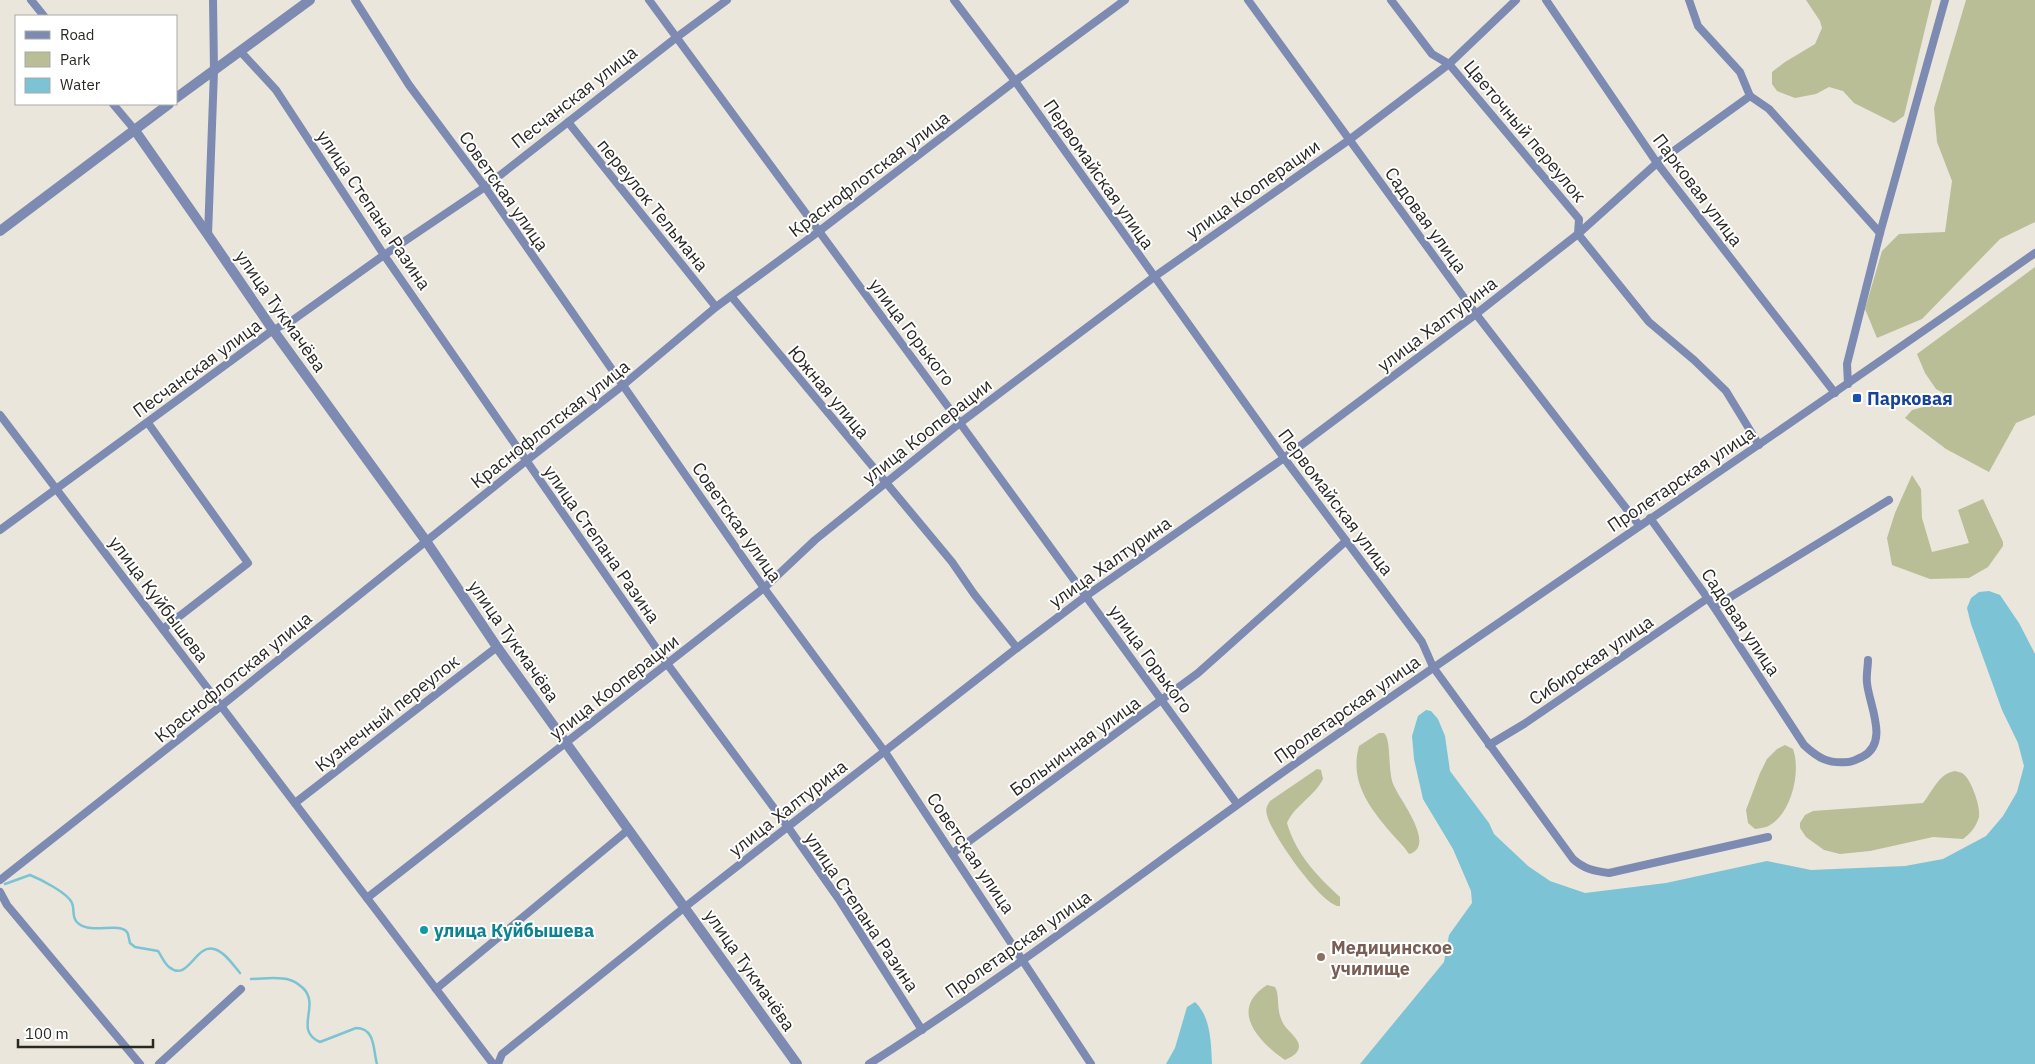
<svg xmlns="http://www.w3.org/2000/svg" width="2035" height="1064" font-family="'IBM Plex Sans',sans-serif">
<style>
.green{fill:#b9be97}
.water{fill:#7bc3d5}
.lines{fill:none;stroke-linecap:round;stroke-linejoin:round}
.stream{stroke:#7bc3d5;stroke-width:2.5}
.minor{stroke:#7d8bb2;stroke-width:8}
.tertiary{stroke:#7d8bb2;stroke-width:10}
.transit-dot{fill:#1a4fb4;stroke:#fff;stroke-width:2}
.culture-dot{fill:#0f9aa8;stroke:#fff;stroke-width:2}
.education-dot{fill:#8d6e63;stroke:#fff;stroke-width:2}
.labels{text-anchor:middle;dominant-baseline:central;stroke-width:4;stroke-linejoin:round;paint-order:stroke}
.street-label{font-size:18px;fill:#292823;stroke:#fff}
.transit-label{font-size:18px;font-weight:bold;fill:#164399;stroke:#fff;text-anchor:start}
.culture-label{font-size:18px;font-weight:bold;fill:#0d838f;stroke:#fff;text-anchor:start}
.education-label{font-size:18px;font-weight:bold;fill:#785e54;stroke:#fff;text-anchor:start}
</style>
<rect width="100%" height="100%" fill="#eae6db"/>
<g class="green">
<polygon points="1806,0 1932,0 1904,116 1894,123 1854,103 1843,91 1829,87 1816,94 1795,98 1777,91 1772,84 1772,72 1785,62 1815,44 1822,28 1820,21"/>
<polygon points="1966,0 2035,0 2035,222 2000,239 1922,319 1877,338 1865,309 1882,251 1899,234 1945,232 1952,181 1937,142 1934,108"/>
<polygon points="2035,267 2035,415 2016,423 1989,472 1946,449 1905,418 1912,410 1954,399 1936,389 1925,373 1917,354"/>
<polygon points="1912,475 1921,489 1922,518 1932,552 1969,543 1958,510 1983,499 2003,542 2003,546 1988,567 1969,578 1930,579 1892,565 1887,538 1895,513"/>
<path d="M1379 733H1384C1392 740 1387 772 1394 786 1400 800 1437 846 1409 854 1404 846 1398 841 1392 834 1370 808 1349 782 1359 746Z"/>
<path d="M1785 745 1793 749C1801 771 1792 812 1770 825 1766 828 1760 828 1755 829L1748 823 1746 810 1760 773 1767 759 1777 749Z"/>
<path d="M1317 769 1321 770 1323 779C1314 797 1295 805 1287 823 1296 854 1317 876 1340 897V906C1323 908 1270 832 1267 815 1265 809 1267 806 1270 801Z"/>
<path d="M1955 771C1957 772 1960 772 1962 773 1971 778 1981 807 1979 817 1976 827 1971 833 1963 839L1933 837 1870 851 1840 854 1824 850 1806 837 1800 828V823L1805 815 1813 811 1923 803C1933 791 1938 774 1955 771Z"/>
<path d="M1267 985 1275 987C1280 995 1276 1009 1282 1021 1285 1030 1300 1038 1299 1047 1298 1054 1291 1057 1285 1060 1259 1042 1228 1010 1267 985Z"/>
</g>
<g class="water">
<polygon points="1989,591 2000,595 2019,623 2035,654 2035,1064 1360,1064 1444,962 1449,935 1472,903 1471,891 1453,849 1423,799 1414,759 1412,736 1418,716 1426,710 1431,711 1438,719 1445,736 1450,771 1489,823 1494,834 1528,866 1550,881 1585,893 1666,883 1767,861 1811,870 1905,866 1943,859 1986,836 2003,816 2017,792 2024,766 2018,743 2002,710 1971,624 1967,608 1971,598 1979,592"/>
<path d="M1195 1002C1211 1017 1211 1043 1212 1064H1166L1175 1048 1187 1007Z"/>
</g>
<g class="lines">
<g class="stream">
<path d="M5 884 30 875C40 879 68 893 72 903 75 910 71 918 79 924 92 934 119 922 127 932 129 935 129 940 130 943L135 947 158 951C161 955 164 963 169 967 188 983 195 944 214 949 225 952 233 965 240 973"/>
<path d="M251 979C263 979 278 976 290 980 295 981 299 985 303 988 321 1006 293 1030 320 1042L356 1028C376 1028 373 1051 377 1064"/>
</g>
<g class="minor">
<polyline points="31,0 44,16"/>
<polyline points="355,0 409,85 485,187 764,588 885,752 1091,1064"/>
<polyline points="649,0 960,423 1237,804"/>
<path d="M954 0 1015 81 1284 458 1422 642 1433 667 1573 859C1584 869 1594 871 1609 873L1768 837"/>
<polyline points="1248,0 1476,314 1639,525"/>
<polyline points="1391,0 1432,54 1449,64 1579,219 1578,234 1649,322 1694,360 1726,391 1759,445"/>
<polyline points="1546,0 1657,163 1835,393"/>
<polyline points="1689,0 1698,26 1740,72 1750,96 1769,109 1880,233"/>
<polyline points="240,51 276,90 384,255 668,665 788,827 840,901 922,1030"/>
<polyline points="113,104 134,129"/>
<polyline points="568,122 716,307"/>
<polyline points="208,235 214,71 213,0"/>
<polyline points="731,296 952,562 974,594 1017,648"/>
<polyline points="1848,384 1847,364 1880,233 1945,0"/>
<polyline points="0,415 493,1064"/>
<polyline points="148,423 248,563 163,629"/>
<path d="M1650 518 1714 607 1804 745C1818 758 1828 764 1848 762 1853 762 1857 759 1862 757 1890 743 1869 705 1867 683 1866 675 1868 667 1868 660"/>
<polyline points="0,530 273,330 293,320 384,255 485,187 677,37 727,0"/>
<polyline points="1714,607 1889,500"/>
<polyline points="1489,745 1524,724 1708,598"/>
<polyline points="295,803 497,647"/>
<polyline points="953,853 1198,673 1346,541"/>
<polyline points="0,880 221,706 526,461 622,386 716,307 818,232 1015,81 1125,0"/>
<polyline points="0,892 7,905 140,1064"/>
<polyline points="367,898 764,588 815,540 960,423 1154,277 1349,140 1449,64 1516,0"/>
<polyline points="436,989 628,830"/>
<polyline points="159,1064 241,989"/>
<polyline points="498,1064 502,1054 685,907 1017,648 1086,596 1284,458 1476,314 1578,234 1657,163 1750,96"/>
<path d="M869 1064C1020 968 1160 858 1306 756 1548 587 1794 423 2035 253"/>
</g>
<g class="tertiary">
<polyline points="176,98 310,0"/>
<polyline points="134,129 208,235 273,330 426,541 497,647 797,1064"/>
<polyline points="0,231 169,104"/>
</g>
</g>
<rect class="transit-dot" x="1852" y="393" width="10" height="10" rx="2.5"/>
<circle class="culture-dot" cx="424" cy="930" r="5"/>
<circle class="education-dot" cx="1321" cy="957" r="5"/>
<g class="labels">
<g class="street-label">
<text transform="translate(574 97) rotate(-38)">Песчанская улица</text>
<text transform="translate(1525 131) rotate(50)">Цветочный переулок</text>
<text transform="translate(869 174) rotate(-37)">Краснофлотская улица</text>
<text transform="translate(1099 174) rotate(55)">Первомайская улица</text>
<text transform="translate(1253 189) rotate(-35)">улица Кооперации</text>
<text transform="translate(1698 190) rotate(53)">Парковая улица</text>
<text transform="translate(504 191) rotate(55)">Советская улица</text>
<text transform="translate(653 205) rotate(51)">переулок Тельмана</text>
<text transform="translate(374 210) rotate(56)">улица Степана Разина</text>
<text transform="translate(1426 220) rotate(54)">Садовая улица</text>
<text transform="translate(281 311) rotate(55)">улица Тукмачёва</text>
<text transform="translate(1437 324) rotate(-37)">улица Халтурина</text>
<text transform="translate(912 332) rotate(53)">улица Горького</text>
<text transform="translate(197 368) rotate(-36)">Песчанская улица</text>
<text transform="translate(829 392) rotate(50)">Южная улица</text>
<text transform="translate(550 424) rotate(-38)">Краснофлотская улица</text>
<text transform="translate(927 431) rotate(-38)">улица Кооперации</text>
<text transform="translate(1681 479) rotate(-34)">Пролетарская улица</text>
<text transform="translate(1336 502) rotate(53)">Первомайская улица</text>
<text transform="translate(737 522) rotate(55)">Советская улица</text>
<text transform="translate(602 544) rotate(55)">улица Степана Разина</text>
<text transform="translate(1110 562) rotate(-35)">улица Халтурина</text>
<text transform="translate(159 599) rotate(53)">улица Куйбышева</text>
<text transform="translate(1741 622) rotate(56)">Садовая улица</text>
<text transform="translate(514 641) rotate(55)">улица Тукмачёва</text>
<text transform="translate(1151 659) rotate(54)">улица Горького</text>
<text transform="translate(1591 660) rotate(-34)">Сибирская улица</text>
<text transform="translate(233 677) rotate(-39)">Краснофлотская улица</text>
<text transform="translate(614 687) rotate(-38)">улица Кооперации</text>
<text transform="translate(1347 709) rotate(-35)">Пролетарская улица</text>
<text transform="translate(387 713) rotate(-38)">Кузнечный переулок</text>
<text transform="translate(1075 746) rotate(-36)">Больничная улица</text>
<text transform="translate(788 808) rotate(-38)">улица Халтурина</text>
<text transform="translate(971 853) rotate(56)">Советская улица</text>
<text transform="translate(862 912) rotate(56)">улица Степана Разина</text>
<text transform="translate(1018 944) rotate(-35)">Пролетарская улица</text>
<text transform="translate(750 970) rotate(55)">улица Тукмачёва</text>
</g>
<g class="transit-label">
<text x="1867" y="398">Парковая</text>
</g>
<g class="culture-label">
<text x="434" y="930">улица Куйбышева</text>
</g>
<g class="education-label">
<text x="1331" y="947">Медицинское<tspan x="1331" dy="21">училище</tspan></text>
</g>
</g>
<rect x="15" y="15" width="162" height="90" fill="#ffffff" stroke="#a9a9a7"/>
<rect x="25" y="31" width="25" height="8" fill="#7d8bb2" stroke="#a9a9a7"/>
<text x="60" y="40" font-size="15" fill="#292823">Road</text>
<rect x="25" y="52" width="25" height="15" fill="#b9be97" stroke="#a9a9a7"/>
<text x="60" y="65" font-size="15" fill="#292823">Park</text>
<rect x="25" y="78" width="25" height="15" fill="#7bc3d5" stroke="#a9a9a7"/>
<text x="60" y="90" font-size="15" fill="#292823">Water</text>
<path d="M18 1039v8h135v-8" fill="none" stroke="#292823" stroke-width="2.5"/>
<text x="25" y="1039" font-size="15" fill="#292823" stroke="#ffffff" stroke-width="4" paint-order="stroke">100 m</text>
</svg>
